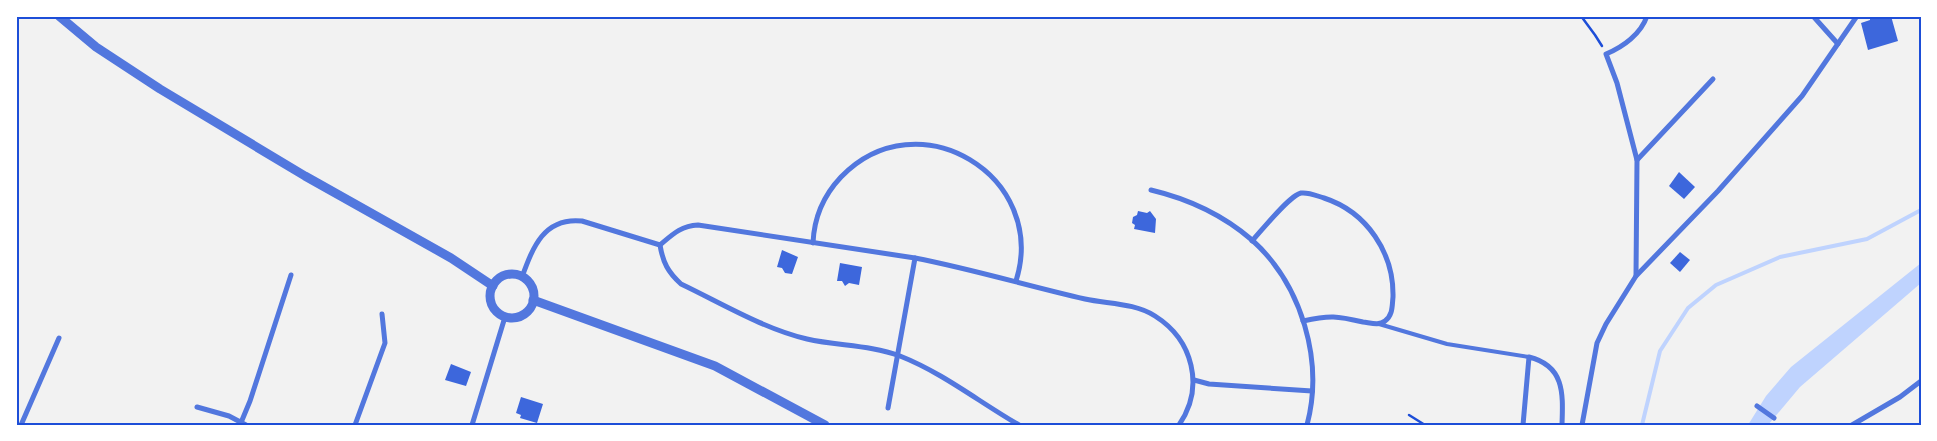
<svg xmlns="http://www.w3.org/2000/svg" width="1937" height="441" font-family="'Titillium Web',sans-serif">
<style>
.water{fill:#bfd3fe}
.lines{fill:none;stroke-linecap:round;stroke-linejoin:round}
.stream{stroke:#bfd3fe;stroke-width:4}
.building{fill:#3d67dc}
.path{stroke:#1d4ed8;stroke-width:2.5}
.service{stroke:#5277de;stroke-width:4}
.minor{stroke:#5277de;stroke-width:5}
.tertiary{stroke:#5277de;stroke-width:9}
.neatline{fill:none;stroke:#1d4ed8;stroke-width:2}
</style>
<rect width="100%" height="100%" fill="#f2f2f2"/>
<polygon class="water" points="1921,263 1921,283 1800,387 1768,425 1748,425 1766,396 1791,367"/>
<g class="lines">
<polyline class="stream" points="1642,425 1660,351 1688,308 1716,285 1780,257 1867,239 1921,210"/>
</g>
<g class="building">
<polygon points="1871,16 1875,16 1876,19 1891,16 1898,41 1868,50 1861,23 1870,20 1870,17"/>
<polygon points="1679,172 1695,187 1684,199 1669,186"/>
<polygon points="1138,211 1147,213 1150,211 1156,219 1155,233 1134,229 1135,225 1132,223 1133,217 1137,215"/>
<polygon points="782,250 798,257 792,274 785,273 782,268 777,267"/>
<polygon points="1680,252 1690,260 1680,272 1670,263"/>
<polygon points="840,263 862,267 859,285 849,283 845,286 842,281 837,281"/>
<polygon points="451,364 471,372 466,386 445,380"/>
<polygon points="521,397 543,404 537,423 520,418 521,415 516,413"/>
</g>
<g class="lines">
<g class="path">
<polyline points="1581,16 1595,35 1602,46"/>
<polyline points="1409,415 1425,425"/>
</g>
<polyline class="service" points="1379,324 1447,344 1529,357"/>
<g class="minor">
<polyline points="1813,16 1838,44"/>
<polyline points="1637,160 1713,79"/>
<path d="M1151 190C1189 199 1223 215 1252 240 1302 285 1324 361 1307 425"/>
<path d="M1252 241C1262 230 1289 196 1301 193 1309 192 1317 196 1324 198 1367 212 1394 253 1393 297 1392 306 1393 315 1385 321 1379 326 1371 323 1363 322 1337 316 1330 315 1303 321"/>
<path d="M813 243C814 218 824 195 841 177 918 97 1049 176 1016 281"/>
<path d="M660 245C663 263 668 272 681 284 721 303 764 329 807 339 838 346 870 345 900 356 943 373 979 402 1019 425"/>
<path d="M915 258C972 269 1028 286 1085 299 1108 304 1135 303 1155 316 1193 340 1205 387 1179 425"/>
<path d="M1636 276 1637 160 1617 83 1606 54C1623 47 1641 34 1647 16"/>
<path d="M522 277C533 247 544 217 582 221L660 245C673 234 681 226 698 225L915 258 888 408"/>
<polyline points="1194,380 1209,384 1312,391"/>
<polyline points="1757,406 1774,418"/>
<polyline points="197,407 229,416 246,425"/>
<polyline points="21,425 59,338"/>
<polyline points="240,425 250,401 291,275"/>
<polyline points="355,425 385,343 382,314"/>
<polyline points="472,425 505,317"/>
<path d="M1523 425 1529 357C1565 366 1563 394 1562 425"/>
<polyline points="1582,425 1597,343 1606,324 1636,276 1718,191 1802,96 1857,16"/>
<polyline points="1852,425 1900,397 1921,381"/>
</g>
<g class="tertiary">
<polyline points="59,16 96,47 160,89 305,176 451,258 493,286"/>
<circle cx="512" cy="296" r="22"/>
<polyline points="533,300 715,366 825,425"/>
</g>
</g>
<rect width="1937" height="441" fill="none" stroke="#ffffff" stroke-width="35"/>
<rect x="18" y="18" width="1902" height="406" class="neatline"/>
</svg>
